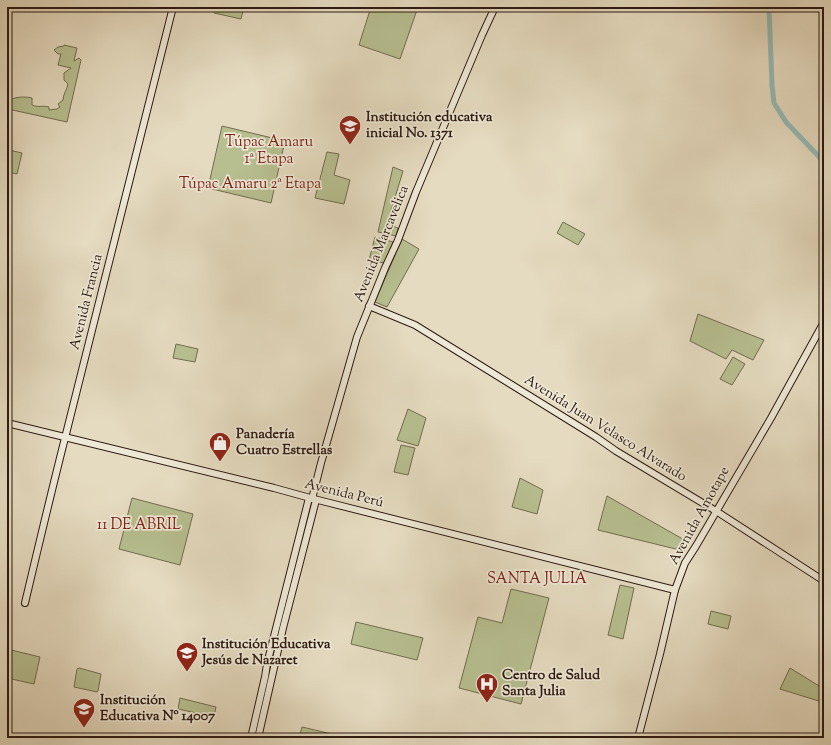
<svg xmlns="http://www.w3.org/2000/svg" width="831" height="745" font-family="'Sorts Mill Goudy',serif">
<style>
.green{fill:#b7bf90;stroke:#726c51}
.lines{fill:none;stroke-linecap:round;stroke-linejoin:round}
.canal{stroke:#96bbb6;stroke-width:5}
.secondary-casing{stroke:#2c1a12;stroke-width:8}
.secondary{stroke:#eee8d6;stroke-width:6}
.labels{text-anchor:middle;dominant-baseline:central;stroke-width:3.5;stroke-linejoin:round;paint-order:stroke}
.poi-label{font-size:14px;font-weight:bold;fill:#2c1a12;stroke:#eee8d6;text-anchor:start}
.street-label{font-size:14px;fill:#2c1a12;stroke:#eee8d6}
.neighbourhood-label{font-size:15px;fill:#7a1f14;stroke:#eee8d6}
</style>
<rect width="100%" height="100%" fill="#e5dbc0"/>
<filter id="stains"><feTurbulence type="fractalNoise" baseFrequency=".005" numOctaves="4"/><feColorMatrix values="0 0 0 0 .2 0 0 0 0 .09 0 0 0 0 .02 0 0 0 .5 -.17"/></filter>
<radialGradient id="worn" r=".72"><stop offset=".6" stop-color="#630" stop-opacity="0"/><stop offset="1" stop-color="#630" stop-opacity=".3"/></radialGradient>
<g class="green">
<polygon points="215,7 244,7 241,19 214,13"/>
<polygon points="371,7 418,7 400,59 359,45"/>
<path d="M64 45 77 48 74 61 79 58 81 60 67 122 8 109 7 108V101C14 97 24 96 32 98V105C39 108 43 105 49 107V110L57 109 60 107 58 104 63 100C63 94 67 90 68 84L64 80V73L71 68 58 65 61 54H58L54 50 58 47 64 46Z"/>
<polygon points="222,126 285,141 271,203 208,188"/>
<polygon points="9,150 22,153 17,174 7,172 7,156"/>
<polygon points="327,152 339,154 334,175 350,180 344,204 315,198"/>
<polygon points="393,167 403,171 387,224 398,228 396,236 378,232"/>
<polygon points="563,222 585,234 578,245 557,233"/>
<polygon points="375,237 393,242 384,263 369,260"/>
<polygon points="402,239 419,249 387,307 375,302"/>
<polygon points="698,314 764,340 753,360 732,350 726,359 690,341"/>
<polygon points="176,344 198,349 195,362 173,358"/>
<polygon points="733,357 745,364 732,385 720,379"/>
<polygon points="408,409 426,418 418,446 397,440"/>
<polygon points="401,445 415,448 408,475 394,472"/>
<polygon points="520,478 543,490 537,514 512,507"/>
<polygon points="607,496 688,542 684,551 598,530"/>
<polygon points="132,498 193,514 180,565 119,549"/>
<polygon points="620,585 634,588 623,639 608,635"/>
<polygon points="511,589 549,598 521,704 459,688 478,617 502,623"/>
<polygon points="711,611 731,616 728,629 708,624"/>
<polygon points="356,622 423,638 417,660 351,644"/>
<polygon points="7,649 40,657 34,684 7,678"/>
<polygon points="79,668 101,674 98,691 97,692 74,687 77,669"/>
<polygon points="790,668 824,689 824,696 822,702 780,689"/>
<polygon points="180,698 216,707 214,717 178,709"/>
<polygon points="302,727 349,738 299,738"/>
</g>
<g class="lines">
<polyline class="canal" points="769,7 772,85 774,103 786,122 824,162"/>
<g class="secondary-casing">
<g id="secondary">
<polyline points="369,306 415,325 596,437 616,451 716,511 824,581"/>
<polyline points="7,423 274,488 314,499 675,590"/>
<polyline points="312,499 321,463 357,337 385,268 398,240 416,192 482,35 495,7"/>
<path d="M25 603C38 548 51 493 65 438 100 294 138 151 173 7"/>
<polyline points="251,738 265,677 267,664 309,498"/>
<polyline points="258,738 283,628 316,500"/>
<polyline points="638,738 660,654 675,590 685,563 696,546 771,418 824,322"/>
</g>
</g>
<use href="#secondary" class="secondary"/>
</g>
<defs>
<g id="school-pin" transform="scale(1.15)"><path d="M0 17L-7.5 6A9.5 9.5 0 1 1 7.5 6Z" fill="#8f2418" stroke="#eee8d6"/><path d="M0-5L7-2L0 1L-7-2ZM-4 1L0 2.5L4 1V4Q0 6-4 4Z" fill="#fff"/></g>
<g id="shop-pin" transform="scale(1.15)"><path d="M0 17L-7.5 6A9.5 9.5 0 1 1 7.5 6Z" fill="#8f2418" stroke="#eee8d6"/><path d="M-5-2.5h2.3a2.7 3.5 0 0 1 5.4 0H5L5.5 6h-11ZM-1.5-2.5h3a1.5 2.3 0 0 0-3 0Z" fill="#fff"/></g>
<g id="hospital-pin" transform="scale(1.15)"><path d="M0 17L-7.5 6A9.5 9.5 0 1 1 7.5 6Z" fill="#8f2418" stroke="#eee8d6"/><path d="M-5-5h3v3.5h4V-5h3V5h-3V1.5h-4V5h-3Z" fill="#fff"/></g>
</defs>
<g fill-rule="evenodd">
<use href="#school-pin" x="350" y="126"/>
<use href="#shop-pin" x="220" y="443"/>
<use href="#school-pin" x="187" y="653"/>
<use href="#hospital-pin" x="487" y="684"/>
<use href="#school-pin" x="84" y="709"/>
</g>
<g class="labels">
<g class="poi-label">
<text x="366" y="118">Institución educativa<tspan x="366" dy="16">inicial No. 1371</tspan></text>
<text x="236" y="435">Panadería<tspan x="236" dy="16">Cuatro Estrellas</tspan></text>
<text x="202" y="645">Institución Educativa<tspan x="202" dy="16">Jesús de Nazaret</tspan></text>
<text x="502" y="676">Centro de Salud<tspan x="502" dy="16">Santa Julia</tspan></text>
<text x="100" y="701">Institución<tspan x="100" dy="16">Educativa Nº 14007</tspan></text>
</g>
<g class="street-label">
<text transform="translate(382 244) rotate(-68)">Avenida Marcavelica</text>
<text transform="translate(87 302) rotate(-76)">Avenida Francia</text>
<text transform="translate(605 429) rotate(32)">Avenida Juan Velasco Alvarado</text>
<text transform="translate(344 494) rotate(14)">Avenida Perú</text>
<text transform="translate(700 516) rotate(-61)">Avenida Amotape</text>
</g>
<g class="neighbourhood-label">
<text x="269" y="142">Túpac Amaru<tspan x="269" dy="17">1ª Etapa</tspan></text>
<text x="250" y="184">Túpac Amaru 2ª Etapa</text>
<text x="139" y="525">11 DE ABRIL</text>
<text x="537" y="579">SANTA JULIA</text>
</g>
</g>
<rect width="831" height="745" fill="none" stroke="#e5dbc0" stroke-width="24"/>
<rect x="8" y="8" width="815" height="729" fill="none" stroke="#2c1a12" stroke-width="2"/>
<rect x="12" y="12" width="807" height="721" fill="none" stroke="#2c1a12"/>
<rect width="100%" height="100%" filter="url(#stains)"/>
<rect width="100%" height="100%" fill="url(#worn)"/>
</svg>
